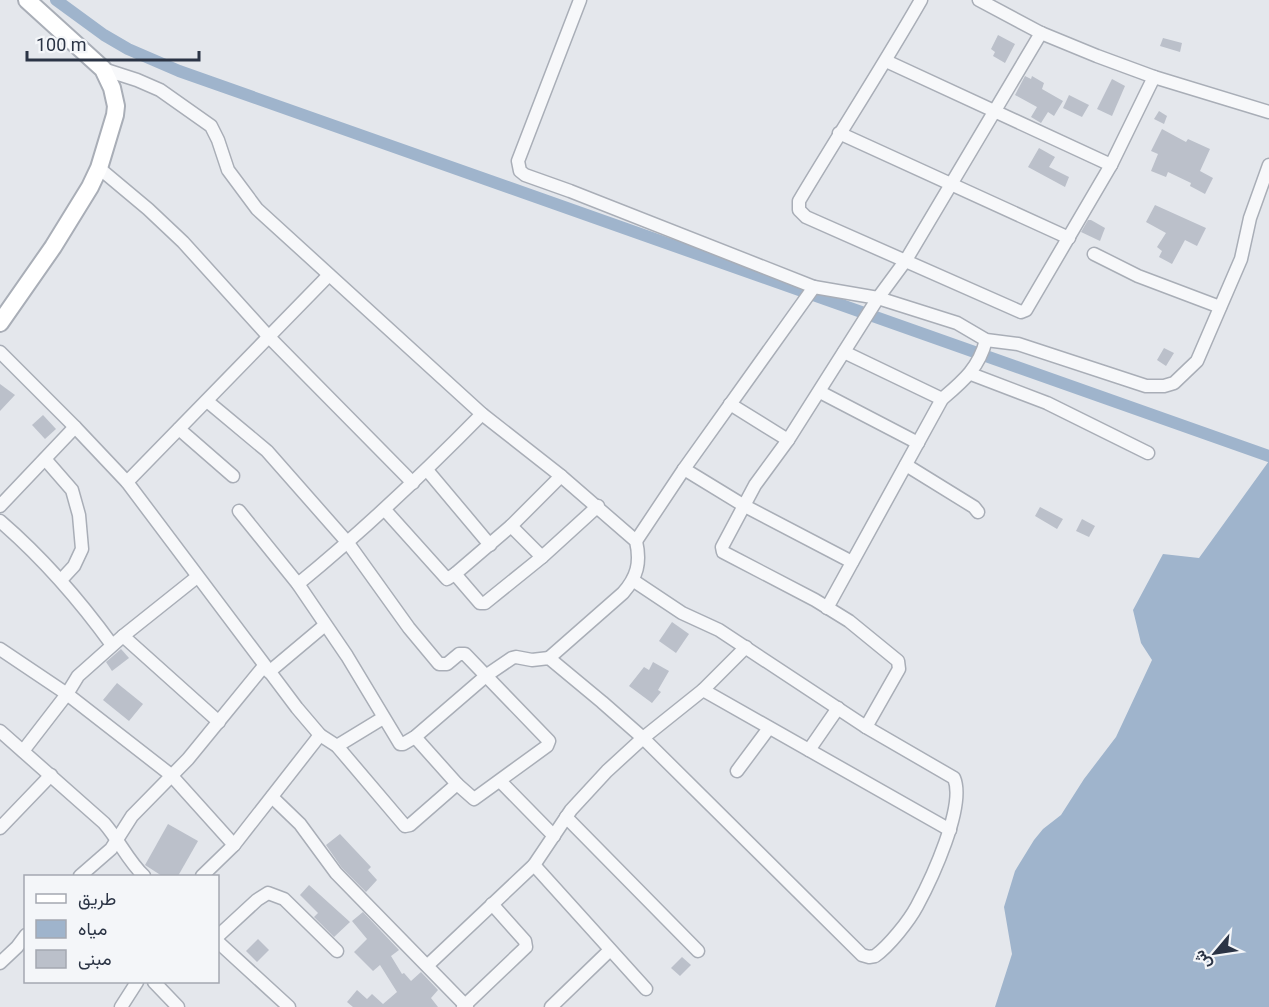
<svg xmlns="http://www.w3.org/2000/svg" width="1269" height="1007" font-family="Roboto,Vazirmatn,sans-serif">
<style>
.water{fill:#9fb4cc}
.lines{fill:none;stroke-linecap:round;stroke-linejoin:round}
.canal{stroke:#9fb4cc;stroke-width:12}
.building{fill:#bbc0ca}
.street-casing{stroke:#a9aeb7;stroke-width:15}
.secondary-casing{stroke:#a9aeb7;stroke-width:20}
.street{stroke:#f7f8fa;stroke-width:12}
.secondary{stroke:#fff;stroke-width:16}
</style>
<rect width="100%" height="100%" fill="#e4e7ec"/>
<polygon class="water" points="1269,461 1269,1007 995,1007 1012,954 1004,907 1015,871 1034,840 1043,829 1061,815 1084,779 1116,737 1152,660 1141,643 1133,610 1163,554 1199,558"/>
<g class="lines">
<polyline class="canal" points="56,0 104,35 128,49 179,71 1269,456"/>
</g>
<g class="building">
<polygon points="998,35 1015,44 1005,63 993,56 995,52 991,49"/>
<polygon points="1163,38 1182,43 1180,52 1160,46"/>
<polygon points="1025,76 1031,79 1032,76 1044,83 1042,89 1063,101 1054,116 1048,112 1041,123 1031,117 1037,107 1015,95"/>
<polygon points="1112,79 1125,86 1112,116 1097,109"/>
<polygon points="1069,95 1089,105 1082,117 1063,108"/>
<polygon points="1159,111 1167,116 1164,124 1154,119"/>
<polygon points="1162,129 1186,142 1188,139 1210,149 1200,171 1213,178 1205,194 1190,186 1191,183 1168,172 1166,177 1151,171 1158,154 1151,151"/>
<polygon points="1039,148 1055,157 1049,167 1069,177 1065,187 1028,167"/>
<polygon points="1155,205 1206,228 1197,246 1185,240 1172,264 1159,257 1162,251 1157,247 1166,233 1146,222"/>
<polygon points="1088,220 1091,220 1105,228 1100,241 1081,232"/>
<polygon points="1164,348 1174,353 1166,366 1157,360"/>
<polygon points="0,384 15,395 0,411"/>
<polygon points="43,415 56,429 45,439 32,425"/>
<polygon points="1040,507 1063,519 1057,529 1035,516"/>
<polygon points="1082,519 1095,526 1089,537 1076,531"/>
<polygon points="672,622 689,634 676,653 659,641"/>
<polygon points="121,649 129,658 112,671 106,662"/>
<polygon points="653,662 669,671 658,690 661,692 652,703 629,686 644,667 649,670"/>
<polygon points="117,683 143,704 129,721 103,700"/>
<polygon points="168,824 198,841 178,876 162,876 145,865"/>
<polygon points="340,834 371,867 368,870 377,880 366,892 342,868 326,845"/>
<polygon points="309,885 350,922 334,937 314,917 318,913 300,895"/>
<polygon points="363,912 399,950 391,956 402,974 404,973 411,981 421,972 438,990 431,998 438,1007 353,1007 347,1002 357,990 367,999 372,994 383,1004 397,992 380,965 373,971 354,952 367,939 352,921"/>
<polygon points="258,939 269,950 257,962 246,951"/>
<polygon points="682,957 691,965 680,976 671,968"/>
</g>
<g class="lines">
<g class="street-casing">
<g id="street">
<polyline points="580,0 518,161 520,171 525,175 570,191 814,287"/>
<path d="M921 0C882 68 839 134 799 201V210L806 217 1021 312 1026 310 1111 165 1154 77"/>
<polyline points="979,0 1041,33 1097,56 1154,77 1269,112"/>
<polyline points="886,61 1111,165"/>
<path d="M103 69 137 80 160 90 211 126 218 140 228 170 257 209 482 414 561 476 636 541C641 563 637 577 623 593L549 658"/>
<polyline points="839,133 1069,238"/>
<polyline points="99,168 148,209 183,242 269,337 413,483"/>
<polyline points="1094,254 1138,276 1220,307"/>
<polyline points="0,352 75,427 127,482 297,708 320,735 337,746 405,826 410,825 457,784"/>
<polyline points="844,352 942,399"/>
<polyline points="971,374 1047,403 1148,453"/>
<polyline points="820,392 918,443"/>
<polyline points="207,401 267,451 348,543 409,628 439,664 447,664 459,654 465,654 549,741 547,746 474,799 457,784 415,737"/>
<polyline points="730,404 788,440"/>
<polyline points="179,429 233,476"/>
<polyline points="45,459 72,490 79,515 82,549 74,566 61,580"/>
<polyline points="906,465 974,507 978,512"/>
<polyline points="684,469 743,505 852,562"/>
<polyline points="427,470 490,545"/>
<polyline points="127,482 329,275"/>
<polyline points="0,506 75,427"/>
<polyline points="385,510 447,579 455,574 511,526 561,476"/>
<path d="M239 511 298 584 347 656 400 744H403L415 737 487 675 512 658 516 657 532 660 549 658 602 702 643 738 862 955 869 957 875 956C889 946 909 921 917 906 931 880 966 806 954 778L866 727 719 630 682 613 634 581"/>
<path d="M0 521C44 559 78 598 112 645"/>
<polyline points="511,526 542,557"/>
<polyline points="636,541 684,469 814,287 878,298 957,323 986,340 1018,344 1146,386 1164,386 1174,383 1197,361 1241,259 1250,218 1269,165"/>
<polyline points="455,574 480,603 485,603 542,557 598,506"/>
<path d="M298 584C363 531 423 474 482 414"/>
<path d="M827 608 942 399C963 381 979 368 986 340"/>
<polyline points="123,636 219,722"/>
<polyline points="0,649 67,694 171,775 234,845"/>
<polyline points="269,672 325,625"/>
<polyline points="703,690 950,830"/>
<polyline points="866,727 899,669 898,661 849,621 815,600 723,552 722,547 755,485 788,440 878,298 906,260 1041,33"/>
<path d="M0 731 104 823C119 840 128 861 144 876"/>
<polyline points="337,746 383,718"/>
<polyline points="809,750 838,708"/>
<polyline points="23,751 67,694 78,676 123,636 197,577"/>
<polyline points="737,771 769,728"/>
<polyline points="500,781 554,836"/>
<polyline points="272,797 300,824 336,873 467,1007"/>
<polyline points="566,817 698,951"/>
<polyline points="0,828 51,775"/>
<polyline points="534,865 646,989"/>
<polyline points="80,876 111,849 132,816 188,759 264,666"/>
<polyline points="202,876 234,845 320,735"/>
<polyline points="218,936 257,900 268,893 284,899 337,951"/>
<polyline points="218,942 289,1007"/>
<polyline points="0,963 17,947 26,935"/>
<polyline points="428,965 534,865 571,810 607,771 643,738 703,690 746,647"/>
<polyline points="154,982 178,1007"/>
<polyline points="121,1007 137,982"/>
<polyline points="463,1007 526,947 525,941 492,904"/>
<polyline points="551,1007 610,950"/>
</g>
</g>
<g class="secondary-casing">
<polyline id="secondary" points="0,323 53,247 90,187 99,168 115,115 116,106 112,88 103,69 27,0"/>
</g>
<use href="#street" class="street"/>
<use href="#secondary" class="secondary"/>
</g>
<rect x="24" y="875" width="195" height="108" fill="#f4f6f9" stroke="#a4a8b1" stroke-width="1.5"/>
<rect x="36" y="894" width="30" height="9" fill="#ffffff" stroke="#a4a8b1" stroke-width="1.5"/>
<text x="78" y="905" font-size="18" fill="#2b3445">طريق</text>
<rect x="36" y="920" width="30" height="18" fill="#9fb4cc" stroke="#a4a8b1" stroke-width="1.5"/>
<text x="78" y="935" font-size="18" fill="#2b3445">مياه</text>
<rect x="36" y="950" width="30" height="18" fill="#bbc0ca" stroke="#a4a8b1" stroke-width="1.5"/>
<text x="78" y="965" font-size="18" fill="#2b3445">مبنى</text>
<g transform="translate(1215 953) rotate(241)" stroke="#f4f6f9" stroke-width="4.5" paint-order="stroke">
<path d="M0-4.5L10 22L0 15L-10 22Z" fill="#2b3445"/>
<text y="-9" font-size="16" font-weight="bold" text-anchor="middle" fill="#2b3445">ش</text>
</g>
<path d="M27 51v9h172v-9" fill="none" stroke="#2b3445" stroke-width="3"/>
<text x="36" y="51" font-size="18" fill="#2b3445" stroke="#f4f6f9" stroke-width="4.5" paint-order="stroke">100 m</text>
</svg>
